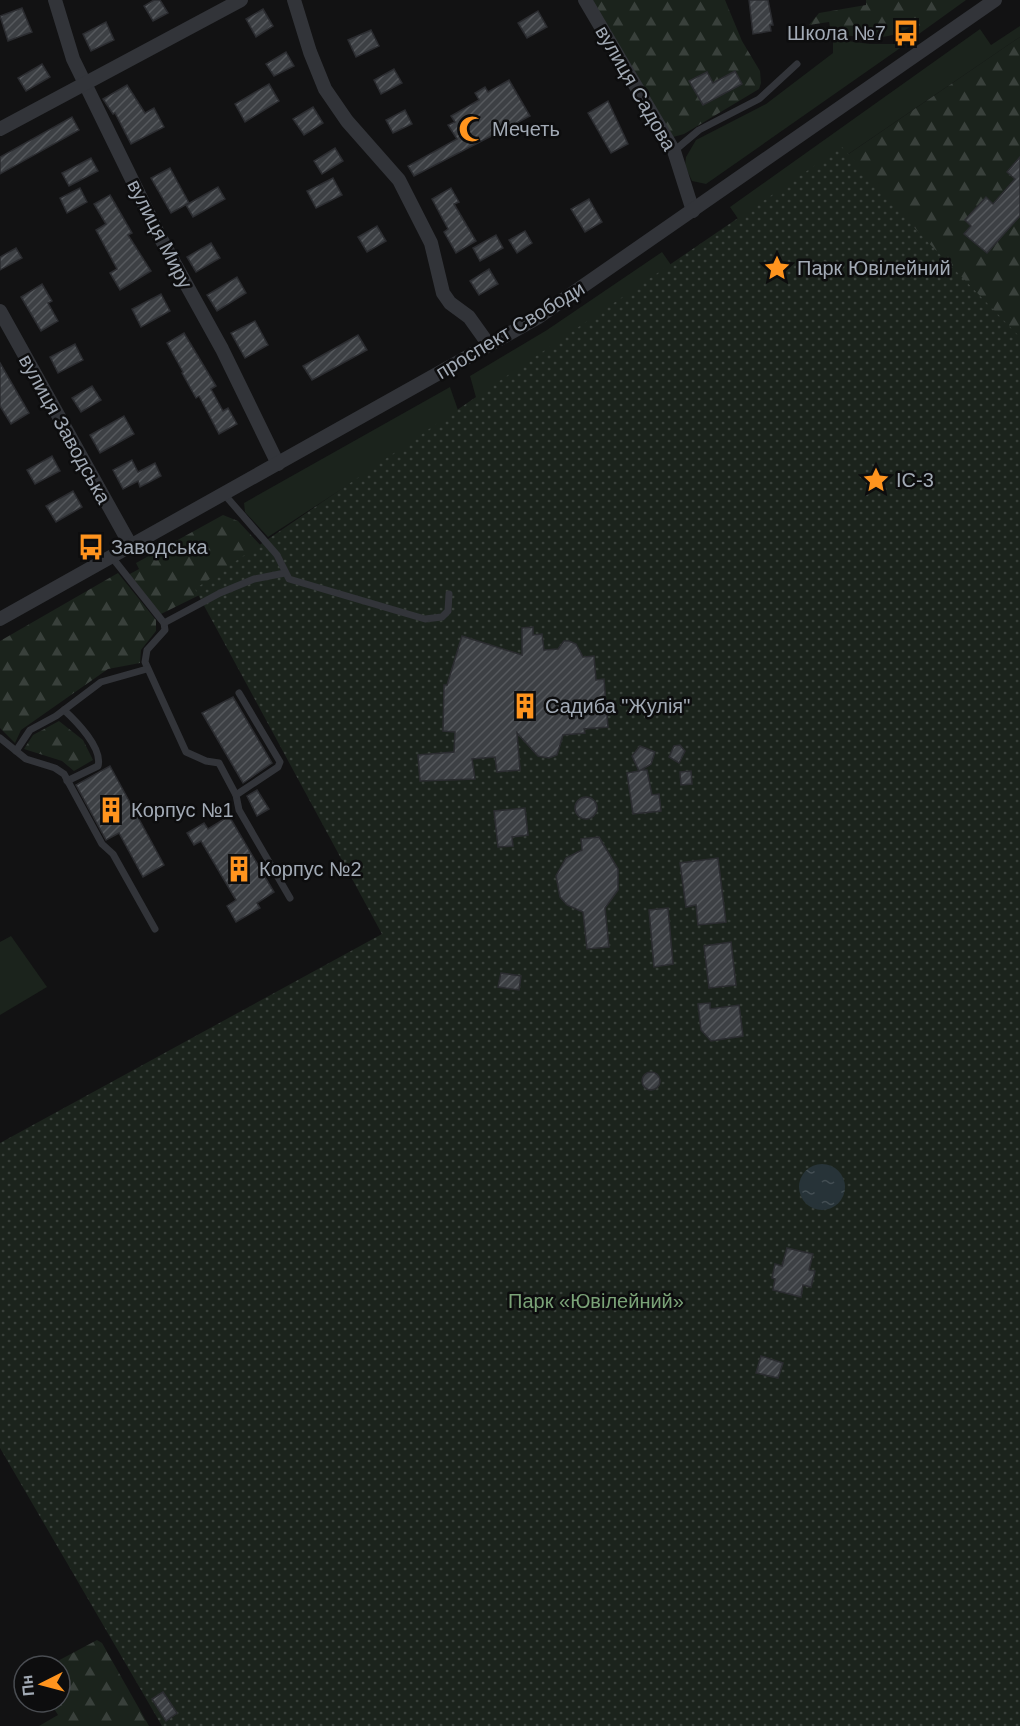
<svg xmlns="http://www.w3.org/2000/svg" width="1020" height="1726" font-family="Arial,sans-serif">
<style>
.grass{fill:#1b231c}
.forest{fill:url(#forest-firs)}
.park{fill:url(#park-dots)}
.water{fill:url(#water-ripples)}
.building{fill:url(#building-hatch);stroke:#2b2c30;stroke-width:1.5}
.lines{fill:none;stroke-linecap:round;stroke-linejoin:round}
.service{stroke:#323439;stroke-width:7}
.minor{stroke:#323439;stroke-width:14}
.labels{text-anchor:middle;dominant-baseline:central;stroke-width:5;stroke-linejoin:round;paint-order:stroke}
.poi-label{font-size:20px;fill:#a2aab5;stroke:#0d0d0e;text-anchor:start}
.street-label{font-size:20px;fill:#a2aab5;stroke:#0d0d0e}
.park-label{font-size:20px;fill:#7aa277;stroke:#0d0d0e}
</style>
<defs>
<pattern id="forest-firs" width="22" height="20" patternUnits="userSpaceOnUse" patternTransform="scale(1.5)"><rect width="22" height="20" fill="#1b231c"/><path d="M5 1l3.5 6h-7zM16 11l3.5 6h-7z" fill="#39403b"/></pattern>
<pattern id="park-dots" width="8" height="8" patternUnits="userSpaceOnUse" patternTransform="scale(1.5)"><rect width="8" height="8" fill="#1b231c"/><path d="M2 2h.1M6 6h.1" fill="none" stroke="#39403b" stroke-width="1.8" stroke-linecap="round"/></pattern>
<pattern id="water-ripples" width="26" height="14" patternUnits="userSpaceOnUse" patternTransform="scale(1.5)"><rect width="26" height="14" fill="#273338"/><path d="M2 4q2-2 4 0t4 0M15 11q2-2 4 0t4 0" fill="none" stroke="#434e53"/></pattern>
<pattern id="building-hatch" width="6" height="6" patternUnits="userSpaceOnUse" patternTransform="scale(1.5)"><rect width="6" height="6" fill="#3d4044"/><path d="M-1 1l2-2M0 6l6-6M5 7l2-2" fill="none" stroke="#56595d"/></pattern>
</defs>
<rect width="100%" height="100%" fill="#121213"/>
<g class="grass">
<polygon points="1020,26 1020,37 743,226 730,207 980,29 991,45"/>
<polygon points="833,39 870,44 906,44 706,184 692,181 685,166 686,157 696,140 766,104 833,53"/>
<polygon points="662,252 676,272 477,401 470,376 547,330"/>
<polygon points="450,387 459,413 268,537 245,512 244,503"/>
<polygon points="11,936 47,987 0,1015 0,942"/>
</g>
<g class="forest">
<polygon points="589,0 725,0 742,41 760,71 761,83 759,89 684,134 673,137"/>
<path d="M866 0H966L916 36 910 27C886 43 859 37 831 33L829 22 809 25 819 13 866 5Z"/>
<polygon points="1020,37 1020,157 1007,172 1015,179 993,204 986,197 965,220 971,226 965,233 987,253 1020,216 1020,575 777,203"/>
<polygon points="223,515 238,521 273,559 161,614 128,575 139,569 136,563"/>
<polygon points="118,573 156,620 156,631 141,650 140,663 108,669 21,730 15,743 0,728 0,641"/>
<polygon points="59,721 83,740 93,760 74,771 62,761 24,749 33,735"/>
<polygon points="97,1640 102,1643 149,1726 39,1726 58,1715 50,1702 60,1702 60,1666 51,1666 52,1664"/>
</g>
<polygon class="park" points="842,147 922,236 1020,337 1020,1726 162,1726 0,1448 0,1143 382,934 195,589"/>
<circle class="water" cx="822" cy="1187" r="23"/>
<g class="building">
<polygon points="154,0 160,0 168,13 153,21 144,6"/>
<polygon points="749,0 768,0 773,25 770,25 771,31 753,34"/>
<polygon points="22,8 32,32 8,41 0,16"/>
<polygon points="263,9 273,26 256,37 246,19"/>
<polygon points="538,11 547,27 527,38 518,23"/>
<polygon points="106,22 114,40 91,51 83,34"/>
<polygon points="371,30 379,46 356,57 348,40"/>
<polygon points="286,52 294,66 274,76 266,64"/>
<polygon points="42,64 50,77 26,91 18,78"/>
<polygon points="394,69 402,83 381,94 374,80"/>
<polygon points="735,71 742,84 703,105 689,81 707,72 713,83"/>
<polygon points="509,80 530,116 414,176 408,166 457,139 448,125 455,122 451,116 479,100 475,93 485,87 488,92"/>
<polygon points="269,84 279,101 245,122 235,104"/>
<polygon points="127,85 145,113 154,108 164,127 131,144 115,113 113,114 103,99"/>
<polygon points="608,101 628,144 611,153 588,113"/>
<polygon points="313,107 323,123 304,135 293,119"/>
<polygon points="405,110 412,124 393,133 386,120"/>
<polygon points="72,117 79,130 0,174 0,157"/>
<polygon points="335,148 343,161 322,174 314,161"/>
<polygon points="1020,157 1020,216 987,253 964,234 971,226 965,220 986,197 993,204 1015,179 1007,172"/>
<polygon points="91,158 98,171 69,186 62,173"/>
<polygon points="170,168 189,203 171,213 151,178"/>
<polygon points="333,178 342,195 316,208 307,191"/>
<polygon points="218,187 225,199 193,217 186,205"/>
<polygon points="80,188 87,202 67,213 60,198"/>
<polygon points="451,188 459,202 454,204 476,241 456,253 444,232 448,229 432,199"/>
<polygon points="110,195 132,233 128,235 151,271 120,290 110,273 117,269 96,230 106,224 94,204"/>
<polygon points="589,199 602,222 585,232 571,209"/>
<polygon points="377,226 386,241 367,252 358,237"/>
<polygon points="525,231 532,243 517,253 509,240"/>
<polygon points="496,235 503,248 480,261 473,248"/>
<polygon points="211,243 220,258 196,272 187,257"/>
<polygon points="16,248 22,258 0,270 0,257"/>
<polygon points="489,269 498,284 479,295 470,281"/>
<polygon points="237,277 246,293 217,311 207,295"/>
<polygon points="42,284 52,301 48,303 58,321 41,331 21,297"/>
<polygon points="161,294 170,311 141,327 132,309"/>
<polygon points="255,321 268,345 245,358 231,333"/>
<polygon points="184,333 216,386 211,389 223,411 228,408 237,424 219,434 199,396 196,398 182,373 183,372 167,343"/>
<polygon points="358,335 367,350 312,380 303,366"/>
<polygon points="75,344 83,360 58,373 50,357"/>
<polygon points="0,363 29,413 11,424 0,406"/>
<polygon points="92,386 101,400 81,412 72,398"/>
<polygon points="124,416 134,434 100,453 90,435"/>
<polygon points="52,456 60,471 35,484 27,470"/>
<polygon points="132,460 138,472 155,463 161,476 140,487 138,481 123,489 113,470"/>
<polygon points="73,491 82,507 56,522 46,506"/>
<polygon points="533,627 533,635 542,634 544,650 558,649 564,641 569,641 576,644 583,657 594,656 596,680 604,679 608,727 584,729 585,733 563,735 557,755 549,758 538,756 517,733 520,770 497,772 495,757 472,759 475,779 420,781 418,755 454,752 455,732 443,731 444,685 447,685 462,636 522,655 522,628"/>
<polygon points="233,697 272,763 243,783 202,713"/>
<polygon points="680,745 685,751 679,763 669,757 674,746"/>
<polygon points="640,746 655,752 651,764 641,770 647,770 652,795 659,794 661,811 633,814 627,773 639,771 632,756"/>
<polygon points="110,766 164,865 143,877 119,833 106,840 76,785"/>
<polygon points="691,771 692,784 681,785 680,772"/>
<polygon points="257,790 269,809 257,816 247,796"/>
<circle cx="586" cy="808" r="11"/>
<polygon points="525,808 528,835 512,837 513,846 498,847 494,811"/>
<polygon points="229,816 274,892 257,903 260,908 236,922 227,906 236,900 201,841 194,845 187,833 204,823 208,829"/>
<polygon points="599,837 618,869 618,890 605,908 609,947 587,949 583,912 567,905 560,897 556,876 566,858 582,850 581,839"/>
<polygon points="718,858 726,922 698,925 696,905 686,907 680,863"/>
<polygon points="668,908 673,964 654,967 649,910"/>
<polygon points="731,942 736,985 709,988 704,946"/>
<polygon points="501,973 521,976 519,990 498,987"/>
<polygon points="710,1003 710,1009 739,1005 743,1036 711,1041 701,1030 698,1004"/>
<circle cx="651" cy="1081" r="9"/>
<polygon points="787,1248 813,1254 809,1270 815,1271 811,1287 803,1285 801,1297 773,1290 775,1279 772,1278 775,1264 782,1266"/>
<polygon points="761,1356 783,1363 778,1378 756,1373"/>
<polygon points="163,1692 177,1713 166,1721 152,1699"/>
</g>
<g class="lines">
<g class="service">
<polyline points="674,151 699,130 759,99 797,64"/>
<polyline points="224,494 277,555 289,579 425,619 442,617 448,611 449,594"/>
<polyline points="111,556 164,623 165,630 147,650 145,662 186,752 206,761 219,763 236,795 239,810 290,898"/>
<polyline points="164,623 220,593 254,579 285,573"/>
<path d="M64 710C76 721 103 748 98 766L67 781"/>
<polyline points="0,738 26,759 55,768 64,774 102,844 113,854 155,929"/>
<polyline points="16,751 30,730 56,716 101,682 147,669"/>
<polyline points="236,795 278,767 280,762 239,693"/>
</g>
<g class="minor">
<polyline points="55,0 73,59 160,237 222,349 278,464"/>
<polyline points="294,0 310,52 325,89 347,121 399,180 431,243 443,293 450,303 469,317 489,345"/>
<polyline points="585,0 674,151 693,211"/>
<polyline points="0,129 241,0"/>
<polyline points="0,311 131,546"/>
<polyline points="0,619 537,318 995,0"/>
</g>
</g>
<defs>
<g id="bus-bare" transform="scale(2.07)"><path d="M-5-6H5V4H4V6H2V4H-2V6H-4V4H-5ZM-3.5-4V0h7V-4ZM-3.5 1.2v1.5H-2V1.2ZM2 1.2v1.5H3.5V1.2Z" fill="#ff941e" stroke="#0d0d0e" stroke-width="2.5" paint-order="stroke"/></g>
<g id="mosque-bare" transform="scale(2.07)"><path d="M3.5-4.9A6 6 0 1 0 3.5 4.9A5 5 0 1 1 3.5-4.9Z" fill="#ff941e" stroke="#0d0d0e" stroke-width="2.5" paint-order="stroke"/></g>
<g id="sight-bare" transform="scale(2.07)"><path d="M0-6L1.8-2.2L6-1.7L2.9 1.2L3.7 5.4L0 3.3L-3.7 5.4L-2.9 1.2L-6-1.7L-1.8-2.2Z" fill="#ff941e" stroke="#0d0d0e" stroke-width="2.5" paint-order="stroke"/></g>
<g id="building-bare" transform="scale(2.07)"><path d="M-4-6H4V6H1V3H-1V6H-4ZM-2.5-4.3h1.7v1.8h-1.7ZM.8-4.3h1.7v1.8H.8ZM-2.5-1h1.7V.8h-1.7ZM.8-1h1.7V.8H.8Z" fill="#ff941e" stroke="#0d0d0e" stroke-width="2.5" paint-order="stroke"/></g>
</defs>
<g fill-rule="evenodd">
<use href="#bus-bare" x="906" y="33"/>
<use href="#mosque-bare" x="472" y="129"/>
<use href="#sight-bare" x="777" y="268"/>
<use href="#sight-bare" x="876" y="480"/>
<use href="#bus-bare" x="91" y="547"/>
<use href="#building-bare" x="525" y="706"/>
<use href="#building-bare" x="111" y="810"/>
<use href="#building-bare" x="239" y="869"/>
</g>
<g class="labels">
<g class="poi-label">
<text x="886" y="33" text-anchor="end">Школа №7</text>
<text x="492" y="129">Мечеть</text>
<text x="797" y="268">Парк Ювілейний</text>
<text x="896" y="480">ІС-3</text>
<text x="111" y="547">Заводська</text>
<text x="545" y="706">Садиба "Жулія"</text>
<text x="131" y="810">Корпус №1</text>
<text x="259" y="869">Корпус №2</text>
</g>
<g class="street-label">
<text transform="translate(636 88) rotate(60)">вулиця Садова</text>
<text transform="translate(160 234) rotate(63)">вулиця Миру</text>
<text transform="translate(510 330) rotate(-31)">проспект Свободи</text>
<text transform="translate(65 429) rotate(61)">вулиця Заводська</text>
</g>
<g class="park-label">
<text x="596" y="1301">Парк «Ювілейний»</text>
</g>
</g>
<g transform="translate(42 1684) rotate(264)"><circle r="28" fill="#0d0d0e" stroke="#494c51" stroke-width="1.5"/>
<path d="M0-4.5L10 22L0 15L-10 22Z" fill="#ff941e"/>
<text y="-9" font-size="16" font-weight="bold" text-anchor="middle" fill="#a2aab5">Пн</text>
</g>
</svg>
